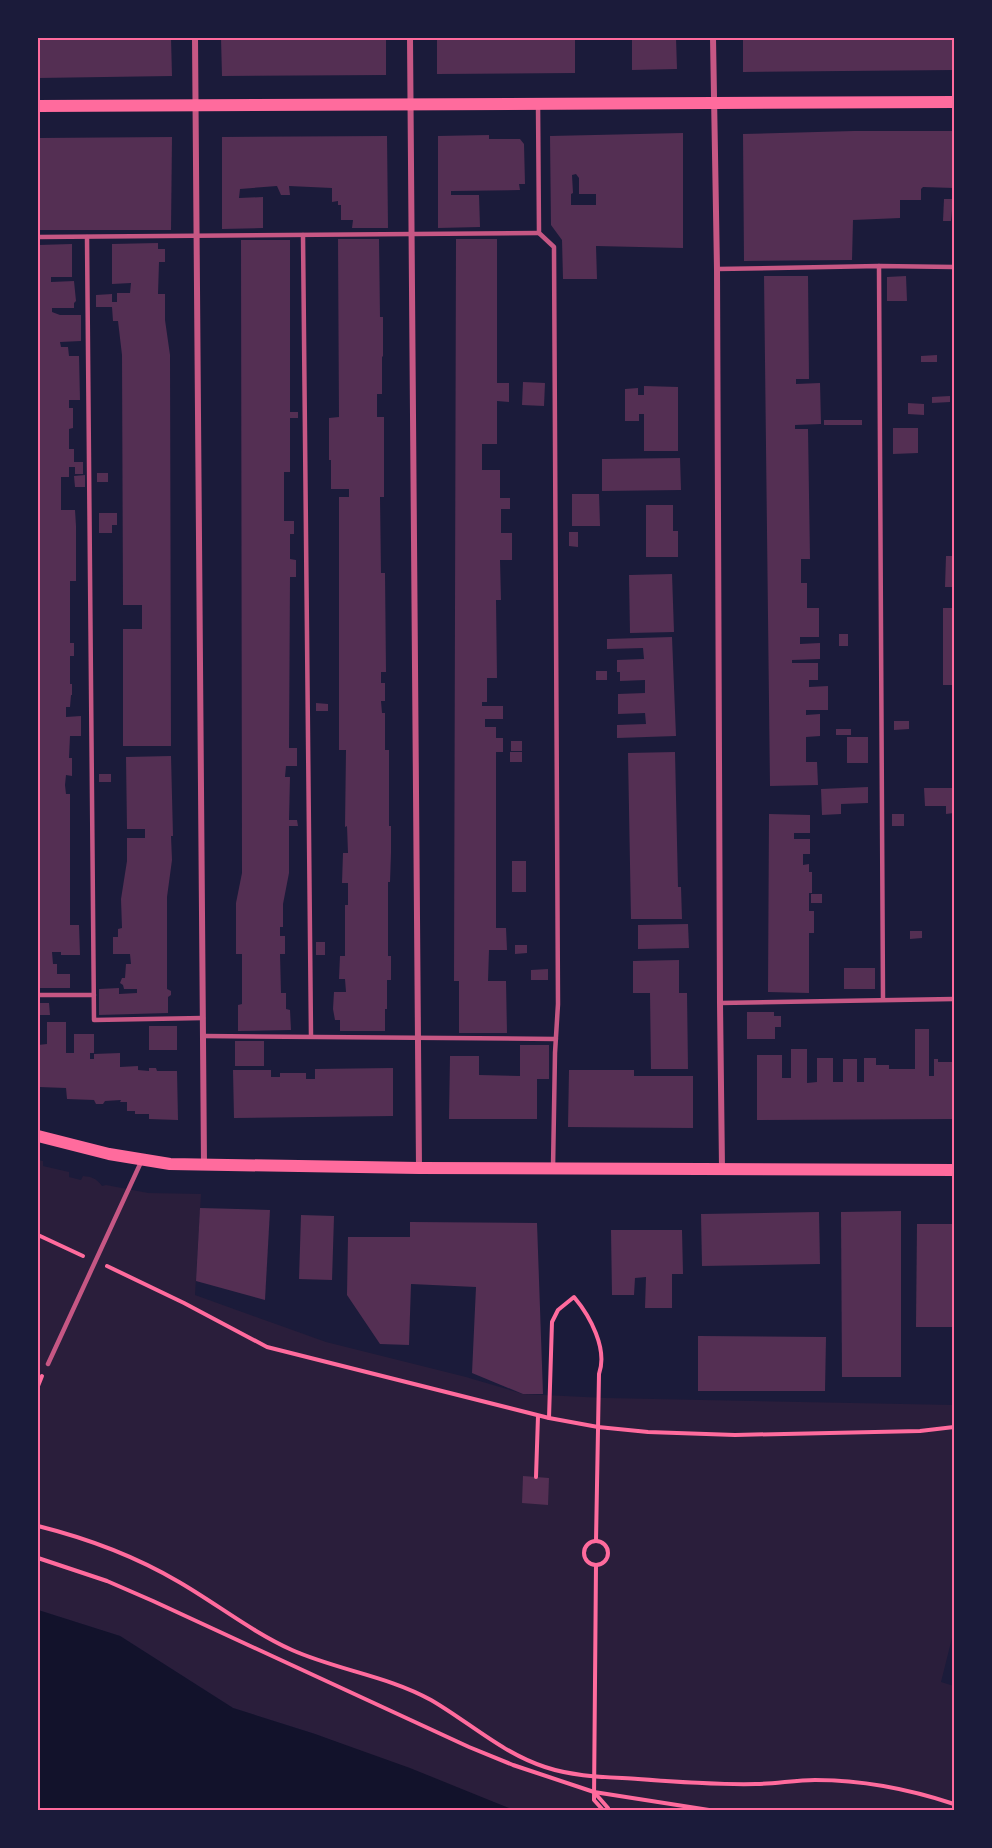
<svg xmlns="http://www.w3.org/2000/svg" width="992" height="1848" font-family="'Public Sans',sans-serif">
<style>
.green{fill:#2a1e3b}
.water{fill:#12122b}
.building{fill:#542f53;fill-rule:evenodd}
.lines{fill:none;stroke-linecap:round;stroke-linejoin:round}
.path{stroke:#ff6b9d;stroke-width:4}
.service{stroke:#c65784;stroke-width:4.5}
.minor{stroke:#c65784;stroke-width:6}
.secondary{stroke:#ff6b9d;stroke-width:12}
.neatline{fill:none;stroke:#ff6b9d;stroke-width:2}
</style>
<rect width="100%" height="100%" fill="#1b1b3a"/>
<path class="green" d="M38 1160 43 1161V1166L69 1172V1177L81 1180 83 1176C92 1177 96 1178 102 1186L106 1185 148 1193 201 1194 195 1295 326 1342 466 1377 523 1394 606 1398 954 1405V1630L941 1682 954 1686V1810H514L315 1734 233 1708 120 1636 38 1610Z"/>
<polygon class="water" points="38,1610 120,1636 233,1708 315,1734 410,1768 514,1810 38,1810"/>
<g class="building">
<polygon points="38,38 171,38 172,76 38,78"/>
<polygon points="221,38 248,38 248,40 254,40 254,38 386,38 386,75 222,76"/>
<polygon points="437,38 575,38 575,73 437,74"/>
<polygon points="632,38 676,38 677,69 632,70"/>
<polygon points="743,38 954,38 954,70 743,72"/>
<polygon points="854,131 954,131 954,188 923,187 921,189 921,200 900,200 900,218 853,220 852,260 744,261 743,134"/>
<path d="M683 133V248L596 246 597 279H563L562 240 551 225 550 136ZM576 174 579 178V194H596V205H571V194L573 193 572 175Z"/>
<polygon points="489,135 489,139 520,139 524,144 525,184 519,184 520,190 451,191 451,195 479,195 480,227 438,228 438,136"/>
<polygon points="387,136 388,228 352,228 353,220 341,220 341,205 338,205 338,201 332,202 332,188 289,186 290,195 281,195 277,186 240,189 239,198 263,197 263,228 222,229 222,137"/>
<polygon points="172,137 171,230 38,230 38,138"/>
<polygon points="944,199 953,199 951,221 943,221"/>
<polygon points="338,239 379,239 380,317 383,317 383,356 382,357 382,394 377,394 377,417 384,417 384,497 380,497 381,573 385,573 386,672 381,672 381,683 385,683 385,701 381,701 382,713 385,713 385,750 389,750 389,826 391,826 391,853 390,882 388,882 388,956 391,956 391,980 387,980 387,1009 385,1009 385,1031 340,1031 340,1020 335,1020 333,1009 334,992 346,992 345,979 339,979 340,956 345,956 345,905 348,905 348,883 342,883 343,853 348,853 347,826 345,827 346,750 339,750 339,497 349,497 349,489 331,489 331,460 329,460 329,418 339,417"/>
<polygon points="456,239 497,239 497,383 509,383 509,402 497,401 497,444 482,444 482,470 500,470 500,498 510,498 510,509 501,509 501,533 512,533 512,560 500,560 501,600 496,600 497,678 487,678 487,702 482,702 482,706 503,706 503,719 485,719 485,727 496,727 496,738 503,738 503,752 496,752 496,928 506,928 507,950 489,950 488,981 506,981 507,1033 459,1033 459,981 454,981"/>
<polygon points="241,240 290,240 290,412 298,412 298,418 290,418 290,472 284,472 284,521 294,521 294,534 290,534 290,559 296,560 296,577 290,577 289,748 297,748 297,766 286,766 285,777 290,777 289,820 297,820 298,826 289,826 289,873 283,904 283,927 280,927 280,936 285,936 285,954 280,954 281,993 286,993 286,1009 290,1010 291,1030 238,1031 238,1005 242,1004 242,954 236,954 236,903 242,873"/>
<polygon points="158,243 158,249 165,249 165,262 159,262 158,294 165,294 165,320 170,355 171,746 123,746 123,629 142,629 142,605 123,605 122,355 118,321 113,321 112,307 96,307 96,295 112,294 112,302 117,302 117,293 130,293 131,283 112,284 112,244"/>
<polygon points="72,244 72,277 51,277 51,282 74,281 76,301 74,303 74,308 52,308 52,312 60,315 81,315 81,341 60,342 61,347 68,347 69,356 79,356 80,400 69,400 69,408 73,408 73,428 69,429 69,449 74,449 74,462 83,462 83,474 75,474 75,467 69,467 69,477 61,477 61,510 75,510 76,526 76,581 70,581 70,643 74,643 74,656 70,656 70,684 72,684 72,695 71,695 70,707 66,707 66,717 81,716 81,736 70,736 69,758 72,758 72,776 66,775 65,785 66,794 70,794 70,925 79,925 80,955 61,955 61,952 52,952 53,964 57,964 57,974 70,974 70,988 38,988 38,245"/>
<polygon points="764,276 808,276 809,379 796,379 796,384 820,383 821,424 795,425 795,429 808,429 810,559 801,559 801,583 807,583 807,608 819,608 819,637 800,637 800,644 820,643 820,659 792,660 792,663 818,663 818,680 809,680 809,687 828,686 828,710 806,710 806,715 820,714 820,736 806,737 806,762 817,762 818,785 770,786"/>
<polygon points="906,276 907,301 887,301 887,277"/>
<polygon points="937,355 937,362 921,362 921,356"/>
<polygon points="523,382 545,383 544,406 522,405"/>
<polygon points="644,386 678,387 678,451 644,451 644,414 639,414 639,421 625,421 625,389 638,388 638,395 644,395"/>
<polygon points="950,396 950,402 932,403 932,397"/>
<polygon points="908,403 924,404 924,415 908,414"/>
<rect x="824" y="420" width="38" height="5"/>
<polygon points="893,428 918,428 918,453 893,454"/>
<polygon points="680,458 681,490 602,491 602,459"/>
<rect x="97" y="473" width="11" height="9"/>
<polygon points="85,475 85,487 75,487 74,476"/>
<polygon points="572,494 599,494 600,526 572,526"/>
<polygon points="646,505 673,505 673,531 678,531 678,557 646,557"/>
<polygon points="99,513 117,513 117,525 112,525 112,533 99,533"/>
<polygon points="952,531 954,531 954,587 945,587 946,556 952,556"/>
<polygon points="569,532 578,532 578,547 569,546"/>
<polygon points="672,574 674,632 630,633 629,575"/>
<rect x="943" y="608" width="11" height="77"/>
<rect x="839" y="634" width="9" height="12"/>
<polygon points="672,637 676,736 617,738 617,725 646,724 645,713 618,714 618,694 645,693 645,680 620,681 620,672 617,672 617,660 644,659 643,648 607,649 607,639"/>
<rect x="596" y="671" width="11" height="9"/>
<polygon points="316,703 328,704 328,711 316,711"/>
<polygon points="894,721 909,721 909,729 894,730"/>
<rect x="836" y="729" width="15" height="6"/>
<rect x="847" y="737" width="21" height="26"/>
<rect x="511" y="741" width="11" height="10"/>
<rect x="510" y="752" width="12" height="10"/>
<polygon points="675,752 678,887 681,887 682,919 631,919 628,753"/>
<polygon points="171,756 173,836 171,836 172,860 167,897 167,989 171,991 171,995 168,997 168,1013 99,1015 99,989 119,988 119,994 137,993 137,989 124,989 123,985 120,983 122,978 125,978 126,964 131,964 130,954 113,954 113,937 118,937 118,929 122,928 121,899 127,861 127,838 145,838 145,829 127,829 126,757"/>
<rect x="99" y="774" width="12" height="8"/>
<polygon points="868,787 868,803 841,804 841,814 822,815 821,789"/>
<polygon points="924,788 954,788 954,813 946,814 946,806 925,806"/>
<polygon points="769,814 810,815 810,833 794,833 794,839 810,839 810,854 803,854 803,865 809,864 809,872 812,872 812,893 809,893 809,911 814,911 814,933 809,933 809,993 768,992"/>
<rect x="892" y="814" width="12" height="12"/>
<rect x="512" y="861" width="14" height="31"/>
<rect x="811" y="894" width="11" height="9"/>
<polygon points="688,924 689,948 638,949 638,925"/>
<polygon points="910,931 922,931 922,938 910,939"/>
<rect x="316" y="942" width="9" height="13"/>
<polygon points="515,945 527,945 527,953 515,954"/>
<polygon points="679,960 679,993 687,993 688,1069 651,1069 650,993 633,993 633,961"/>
<rect x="844" y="968" width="31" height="21"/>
<polygon points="548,969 548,980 531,980 531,970"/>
<polygon points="39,1003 49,1003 50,1015 40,1015"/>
<polygon points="747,1012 774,1012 774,1016 781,1016 781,1027 775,1027 775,1039 747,1039"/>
<polygon points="47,1022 66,1022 66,1053 74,1053 74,1034 94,1034 94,1053 90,1053 90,1059 94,1059 94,1054 120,1053 120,1067 138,1066 138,1070 149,1071 149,1068 156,1068 157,1071 177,1071 178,1120 149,1119 149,1114 135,1114 135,1111 127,1111 127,1102 120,1102 121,1100 105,1101 103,1104 96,1104 94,1100 67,1099 66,1088 39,1087 38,1045 47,1044"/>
<rect x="149" y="1026" width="28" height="24"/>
<polygon points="915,1029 929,1029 929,1076 934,1076 934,1059 938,1059 938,1062 954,1062 954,1119 757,1120 757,1055 782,1055 782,1078 791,1078 791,1049 807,1049 807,1083 817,1082 817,1058 833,1058 833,1082 843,1082 843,1059 857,1059 857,1082 864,1082 864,1058 876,1058 876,1065 889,1065 889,1069 915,1069"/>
<rect x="235" y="1041" width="29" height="25"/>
<polygon points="520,1045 549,1045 549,1079 537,1079 537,1119 449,1119 450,1056 479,1056 479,1075 520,1076"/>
<polygon points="393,1068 393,1116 234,1118 233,1070 271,1070 271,1077 280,1077 280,1073 306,1073 306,1079 315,1079 315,1069"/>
<polygon points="569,1070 634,1070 634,1076 693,1076 693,1128 568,1127"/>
<polygon points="200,1208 270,1210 265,1300 196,1281"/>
<polygon points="901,1211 901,1377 842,1377 841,1212"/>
<polygon points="819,1212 820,1264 702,1266 701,1214"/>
<polygon points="301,1215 334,1216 332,1280 299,1279"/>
<polygon points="410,1222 537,1223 543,1394 523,1394 472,1373 476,1287 411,1284 409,1345 380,1344 347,1295 348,1237 410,1237"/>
<polygon points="917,1224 954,1224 954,1327 916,1327"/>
<polygon points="611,1230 682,1230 683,1274 672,1274 672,1308 645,1308 646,1277 635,1278 634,1295 612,1295"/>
<polygon points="698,1336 826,1337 825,1391 698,1391"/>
<polygon points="523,1476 549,1478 548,1505 522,1503"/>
</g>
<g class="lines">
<g class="path">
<polyline points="38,1235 83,1256"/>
<polyline points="107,1266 184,1303 267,1347 549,1418 598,1427 648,1432 735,1435 920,1431 954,1427"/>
<polyline points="38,1386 42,1376"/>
<path d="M549 1418 552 1322 558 1310 574 1297C590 1316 608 1349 599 1374L596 1541"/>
<polyline points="536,1477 538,1416"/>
<path d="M38 1526C86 1538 135 1556 179 1582 217 1604 252 1632 292 1650 337 1670 388 1676 431 1700 469 1722 502 1753 545 1767 575 1777 607 1777 638 1779 677 1782 716 1785 756 1784 775 1784 795 1780 815 1780 863 1780 909 1789 954 1804"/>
<circle cx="596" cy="1553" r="12"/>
<polyline points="38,1558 107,1581 153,1601 469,1747 513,1765 594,1792 709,1810"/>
<polyline points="596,1565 594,1800 603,1810"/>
<polyline points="594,1792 608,1808 608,1810"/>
</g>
<g class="service">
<polyline points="538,104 539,233 554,247 558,1004 555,1053 553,1168"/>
<polyline points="303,235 311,1036"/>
<polyline points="38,237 539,233"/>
<polyline points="87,237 94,1020 203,1018"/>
<polyline points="879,266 883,999"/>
<polyline points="717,269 879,266 954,267"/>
<polyline points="38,995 94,995"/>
<polyline points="720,1003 954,999"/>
<polyline points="203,1036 556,1039"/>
<polyline points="48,1364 142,1160"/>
</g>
<g class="minor">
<polyline points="195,38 204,1164"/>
<polyline points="410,38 419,1168"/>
<polyline points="713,38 717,269 720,1003 722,1168"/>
</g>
<g class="secondary">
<polyline points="38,106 954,102"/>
<polyline points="38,1136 109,1154 170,1164 419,1168 954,1170"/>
</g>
</g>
<rect width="992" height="1848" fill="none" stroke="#1b1b3a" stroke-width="78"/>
<rect x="39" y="39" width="914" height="1770" class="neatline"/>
</svg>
